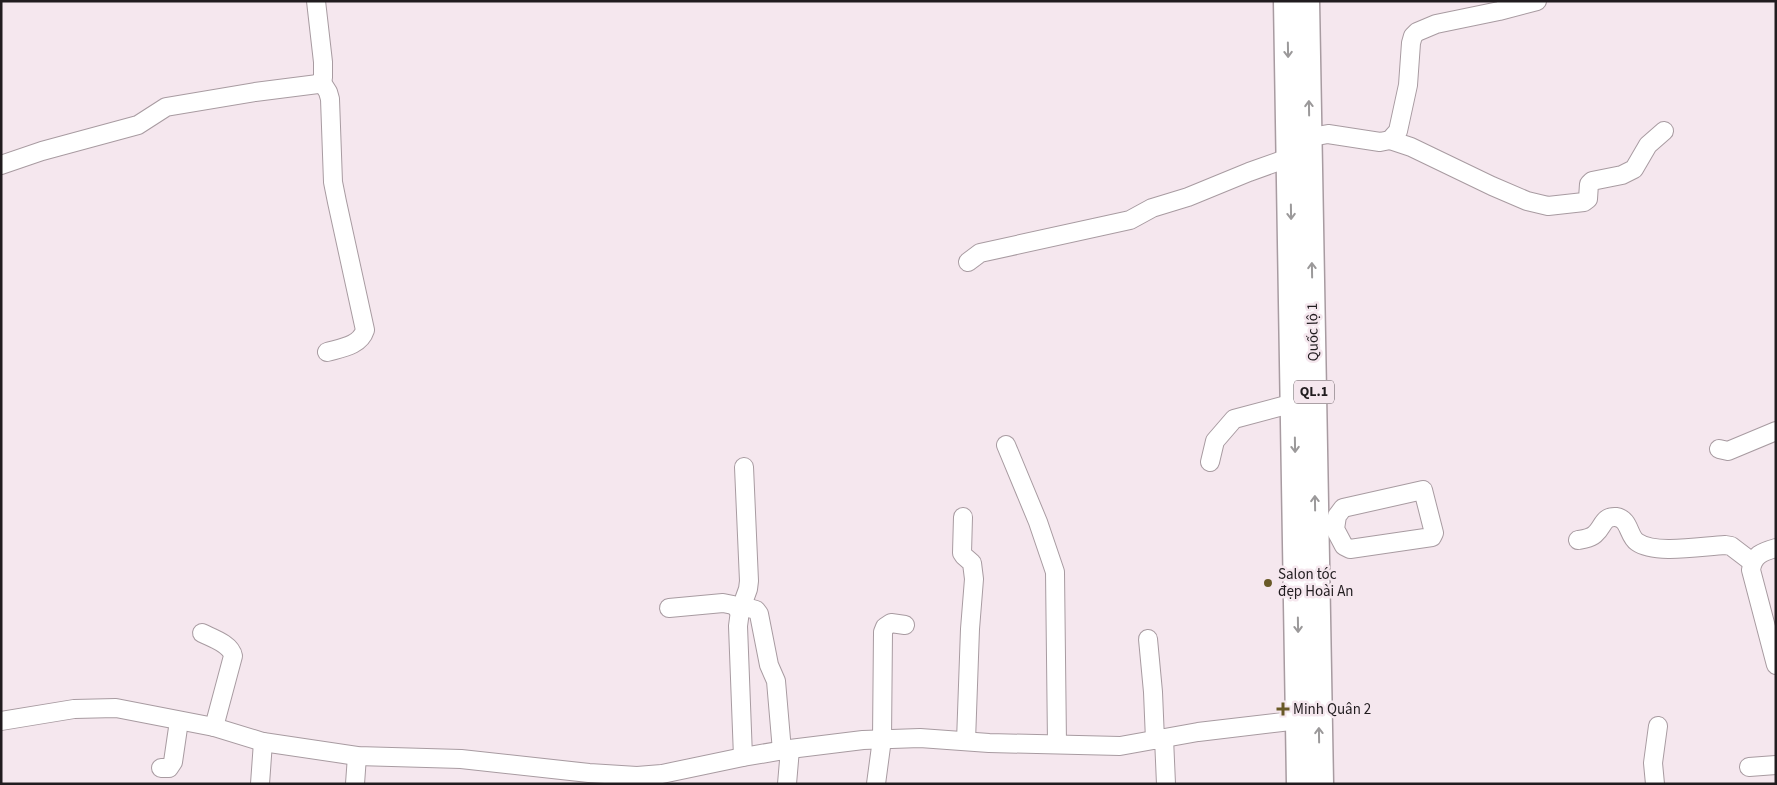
<svg xmlns="http://www.w3.org/2000/svg" width="1777" height="785" font-family="'Source Sans 3',sans-serif">
<style>
.lines{fill:none;stroke-linecap:round;stroke-linejoin:round}
.minor-casing{stroke:#a89ba1;stroke-width:20}
.highway-casing{stroke:#a89ba1;stroke-width:29}
.minor{stroke:#fff;stroke-width:18}
.highway{stroke:#fff;stroke-width:26}
.oneway{stroke:#9b999a}
.poi-dot{fill:#695927;stroke:#f5e7ee;stroke-width:2}
.labels{text-anchor:middle;dominant-baseline:central;stroke-width:5;stroke-linejoin:round;paint-order:stroke}
.shield{fill:#f5e7ee;stroke:#61595d;stroke-width:1}
.shield-label{font-size:14px;font-weight:bold;fill:#211c1f}
.street-label{font-size:15px;fill:#211c1f;stroke:#f5e7ee}
.poi-label{font-size:15px;fill:#211c1f;stroke:#f5e7ee;text-anchor:start}
</style>
<rect width="100%" height="100%" fill="#f5e7ee"/>
<g class="lines">
<g class="minor-casing">
<g id="minor">
<path d="M321 81 328 92 330 99 333 182 337 202 365 330C360 346 341 348 327 352"/>
<polyline points="1310,139 1317,136 1328,134 1380,142 1390,140 1398,131 1408,85 1411,43 1413,36 1417,32 1436,24 1499,11 1537,1"/>
<polyline points="1390,140 1411,147 1492,186 1527,201 1548,206 1584,202 1588,199 1589,184 1592,181 1622,175 1634,169 1648,145 1664,131"/>
<polyline points="1,165 42,151 138,125 166,107 255,92 318,84 323,78 323,62 316,1"/>
<polyline points="968,262 980,253 1130,220 1152,208 1188,197 1249,172 1291,157"/>
<polyline points="1006,445 1038,522 1055,572 1057,744"/>
<polyline points="1719,449 1728,451 1776,431"/>
<polyline points="1210,462 1215,441 1234,419 1294,403"/>
<polygon points="1423,490 1434,533 1432,537 1350,549 1344,546 1335,529 1337,516 1343,508"/>
<polyline points="963,517 962,553 964,556 972,563 974,579 970,629 966,741"/>
<path d="M1578 540C1584 539 1592 538 1596 533 1603 527 1603 516 1616 517 1630 519 1628 536 1637 542 1655 555 1703 546 1725 545L1731 546 1752 562"/>
<path d="M1776 548C1762 552 1753 555 1751 570L1776 665"/>
<polyline points="742,606 756,610 759,614 769,665 776,681 782,751"/>
<polyline points="669,608 723,603 733,605 740,611"/>
<path d="M202 633C212 638 231 644 233 656L214 727"/>
<polyline points="1148,639 1153,692 1155,740"/>
<polyline points="1,721 74,709 116,708 214,727 263,742 357,756 461,759 589,773 637,776 662,774 743,757 790,749 863,740 920,738 989,743 1120,746 1198,732 1299,720"/>
<polyline points="1164,738 1166,784"/>
<polyline points="743,757 738,626 740,611 748,589 749,581 744,467"/>
<polyline points="1749,767 1776,765"/>
<polyline points="161,768 169,768 173,762 179,721"/>
<polyline points="260,784 263,742"/>
<polyline points="355,784 357,756"/>
<polyline points="787,784 790,749"/>
<polyline points="876,784 882,739 883,632 885,627 891,623 905,625"/>
<polyline points="1655,784 1653,763 1658,726"/>
</g>
</g>
<g class="highway-casing">
<g id="highway">
<polyline points="1287,1 1300,784"/>
<polyline points="1306,1 1320,784"/>
</g>
</g>
<use href="#minor" class="minor"/>
<use href="#highway" class="highway"/>
</g>
<defs><path id="oneway-shaft" d="M-6 0H5M1.5-3L5.5 0L1.5 3" fill="none" stroke-width="1.6" stroke-linecap="round" stroke-linejoin="round" transform="scale(1.25)"/></defs>
<g class="oneway">
<use href="#oneway-shaft" transform="translate(1288 50) rotate(89)"/>
<use href="#oneway-shaft" transform="translate(1309 108) rotate(-91)"/>
<use href="#oneway-shaft" transform="translate(1291 212) rotate(89)"/>
<use href="#oneway-shaft" transform="translate(1312 270) rotate(-91)"/>
<use href="#oneway-shaft" transform="translate(1295 445) rotate(89)"/>
<use href="#oneway-shaft" transform="translate(1315 503) rotate(-91)"/>
<use href="#oneway-shaft" transform="translate(1298 625) rotate(89)"/>
<use href="#oneway-shaft" transform="translate(1319 735) rotate(-91)"/>
</g>
<g class="poi-dot">
<circle cx="1268" cy="583" r="5"/>
<path d="M1280.5 701.5h5v5h5v5h-5v5h-5v-5h-5v-5h5z"/>
</g>
<g class="labels">
<rect class="shield" x="1294" y="380.5" width="40" height="23" rx="4"/>
<g class="shield-label">
<text x="1314" y="392">QL.1</text>
</g>
<g class="street-label">
<text transform="translate(1313 332) rotate(-91)">Quốc lộ 1</text>
</g>
<g class="poi-label">
<text x="1278" y="574">Salon tóc<tspan x="1278" dy="17">đẹp Hoài An</tspan></text>
<text x="1293" y="709">Minh Quân 2</text>
</g>
</g>
<rect width="1777" height="785" fill="none" stroke="#211c1f" stroke-width="5"/>
</svg>
